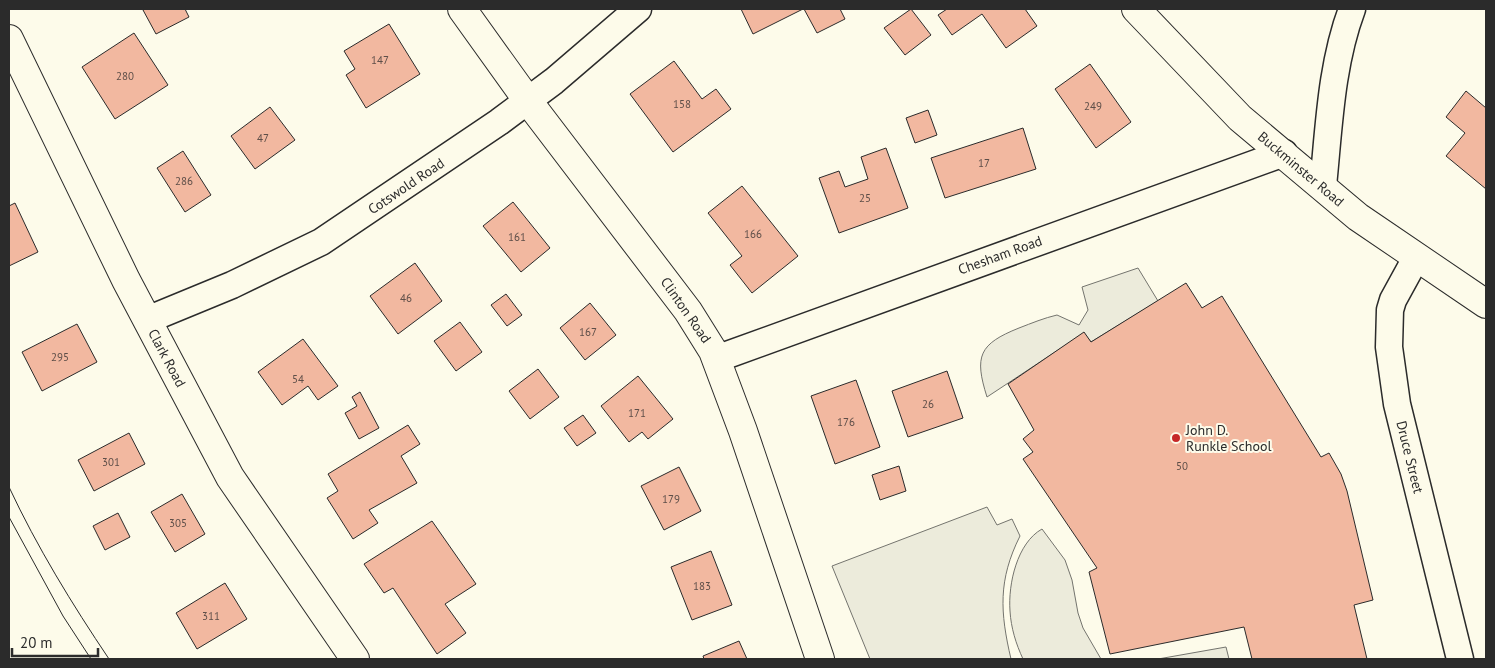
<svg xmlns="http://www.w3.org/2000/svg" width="1495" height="668" font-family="'PT Sans',sans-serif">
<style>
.green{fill:#ecebdb;stroke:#74746e}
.building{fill:#f2b8a0;stroke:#2b2b2b}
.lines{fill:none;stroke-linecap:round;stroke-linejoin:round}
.street-casing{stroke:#2b2b2b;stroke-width:29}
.secondary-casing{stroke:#2b2b2b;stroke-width:30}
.street{stroke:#fdfbea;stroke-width:26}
.secondary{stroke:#fdfbea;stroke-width:28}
.tram{stroke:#2b2b2b;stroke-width:1}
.poi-dot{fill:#c62828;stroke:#fdfbea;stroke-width:2}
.labels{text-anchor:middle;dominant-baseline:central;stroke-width:4;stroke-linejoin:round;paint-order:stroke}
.number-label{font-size:11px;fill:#5d4e48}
.street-label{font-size:14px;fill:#2b2b2b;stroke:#fdfbea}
.poi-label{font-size:14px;fill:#2b2b2b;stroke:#fdfbea;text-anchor:start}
</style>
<rect width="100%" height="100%" fill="#fdfbea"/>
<g class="green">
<path d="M1138 268 1158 301 1091 342 1084 333 987 397C974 356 979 344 1019 328 1032 323 1044 318 1057 315L1079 325 1088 310 1082 287Z"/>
<path d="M987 507 997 525 1012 519 1020 536C998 580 1000 612 1011 659H870L832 566Z"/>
<path d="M1042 529 1065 560 1072 580 1078 613 1083 628 1101 659H1023C1016 644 1011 628 1010 611 1008 584 1017 543 1042 529Z"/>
<polygon points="1226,647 1229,659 1158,659"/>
</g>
<g class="building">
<polygon points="146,9 185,9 189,17 156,34 143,10"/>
<polygon points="741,9 803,9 753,34"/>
<polygon points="804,9 840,9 845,19 817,33"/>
<polygon points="911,9 931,35 905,55 884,28"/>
<polygon points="947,9 1025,9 1037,26 1006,48 982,14 952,35 938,15"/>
<polygon points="389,24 420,74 366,108 346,75 355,69 344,51"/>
<polygon points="134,33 168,85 115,119 82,67"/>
<polygon points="674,61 702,99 716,89 731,109 673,152 630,94"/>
<polygon points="1090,64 1131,122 1096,148 1055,89"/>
<polygon points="1466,91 1486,108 1486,189 1446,156 1465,133 1446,117"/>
<polygon points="270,107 295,140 255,169 231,136"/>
<polygon points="928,110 937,135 915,143 906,118"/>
<polygon points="1023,128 1036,169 945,198 931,158"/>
<polygon points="886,148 908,208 839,233 819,178 839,171 845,187 868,179 861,157"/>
<polygon points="183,151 211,195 185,212 157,168"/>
<polygon points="742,186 798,256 752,293 730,265 742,256 708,213"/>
<polygon points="513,202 550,248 521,272 483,226"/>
<polygon points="15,203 38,252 9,266 9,206"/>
<polygon points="415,263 442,301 398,334 370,296"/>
<polygon points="1186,283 1202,308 1222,296 1321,457 1329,453 1341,474 1347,491 1373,600 1354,605 1367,659 1252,659 1244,627 1110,654 1089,572 1097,568 1023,459 1033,452 1023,439 1034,430 1008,384 1084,332 1091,342"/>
<polygon points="506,294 522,315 507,326 491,305"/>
<polygon points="590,303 616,335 585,360 560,328"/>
<polygon points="460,322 482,352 456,371 434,341"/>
<polygon points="77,324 97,362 42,391 22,352"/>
<polygon points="303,339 338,386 318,400 308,386 282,405 258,372"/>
<polygon points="538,369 559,397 530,419 509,391"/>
<polygon points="947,371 963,418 908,437 892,391"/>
<polygon points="638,376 673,419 648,439 642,432 629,442 601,406"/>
<polygon points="856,380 880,447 835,464 811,396"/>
<polygon points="360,392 379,428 359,439 345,413 357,406 352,397"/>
<polygon points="583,415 596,433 577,446 564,428"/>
<polygon points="408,425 420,444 401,456 417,483 369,510 378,523 353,539 327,498 338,491 328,474"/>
<polygon points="129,433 145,464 94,491 78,460"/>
<polygon points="899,466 906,491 880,500 872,475"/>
<polygon points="679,467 701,511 664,530 641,486"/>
<polygon points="182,494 205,534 175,552 151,512"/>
<polygon points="118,513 130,537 105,550 93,526"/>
<polygon points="432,521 476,584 445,604 466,633 437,654 393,588 384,593 364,564"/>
<polygon points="711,551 732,605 692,620 671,567"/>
<polygon points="225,583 247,619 197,649 176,613"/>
<polygon points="739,641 747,659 704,659 703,656"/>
</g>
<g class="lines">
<g class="street-casing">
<g id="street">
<path d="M1323 186C1329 127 1331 65 1352 9"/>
<polyline points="1416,258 1393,300 1390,310 1389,347 1397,404 1460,659"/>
<polyline points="147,320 232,285 321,242 499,122 554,81 638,9"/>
<polyline points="716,359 1284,153"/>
</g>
</g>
<g class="secondary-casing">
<g id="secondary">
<polyline points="462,9 528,101 688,311 713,351 743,431 820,659"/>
<polyline points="1136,9 1240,118 1358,217 1486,304"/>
<polyline points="9,39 126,280 230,477 355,659"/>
</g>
</g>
<use href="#street" class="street"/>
<use href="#secondary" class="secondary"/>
<g class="tram">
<path d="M9 487C37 547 72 604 109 659"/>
<polyline points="9,517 63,616 91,659"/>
</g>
</g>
<circle class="poi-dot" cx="1176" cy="438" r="5"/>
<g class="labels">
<g class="number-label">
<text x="380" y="60">147</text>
<text x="125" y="76">280</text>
<text x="682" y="104">158</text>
<text x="1093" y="106">249</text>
<text x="263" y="138">47</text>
<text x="984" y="163">17</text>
<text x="184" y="181">286</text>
<text x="865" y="198">25</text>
<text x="753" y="234">166</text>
<text x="517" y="237">161</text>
<text x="406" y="298">46</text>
<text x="588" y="332">167</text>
<text x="60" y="357">295</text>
<text x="298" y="379">54</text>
<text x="928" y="404">26</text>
<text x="637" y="413">171</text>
<text x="846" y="422">176</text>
<text x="111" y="462">301</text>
<text x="1182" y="466">50</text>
<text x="671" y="499">179</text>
<text x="178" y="523">305</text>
<text x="702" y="586">183</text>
<text x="211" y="616">311</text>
</g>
<g class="street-label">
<text transform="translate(1301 169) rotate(40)">Buckminster Road</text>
<text transform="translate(406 186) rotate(-34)">Cotswold Road</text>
<text transform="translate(1000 255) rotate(-20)">Chesham Road</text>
<text transform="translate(686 310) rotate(55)">Clinton Road</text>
<text transform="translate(167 358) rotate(62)">Clark Road</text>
<text transform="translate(1410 457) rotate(76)">Druce Street</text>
</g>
<g class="poi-label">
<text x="1186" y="430">John D.<tspan x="1186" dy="16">Runkle School</tspan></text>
</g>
</g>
<rect width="1495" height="668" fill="none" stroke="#2b2b2b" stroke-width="20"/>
<path d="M12 648v8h86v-8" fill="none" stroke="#2b2b2b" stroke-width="2.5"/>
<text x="20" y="648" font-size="15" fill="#2b2b2b" stroke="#fdfbea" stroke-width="4" paint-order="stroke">20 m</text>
</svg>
